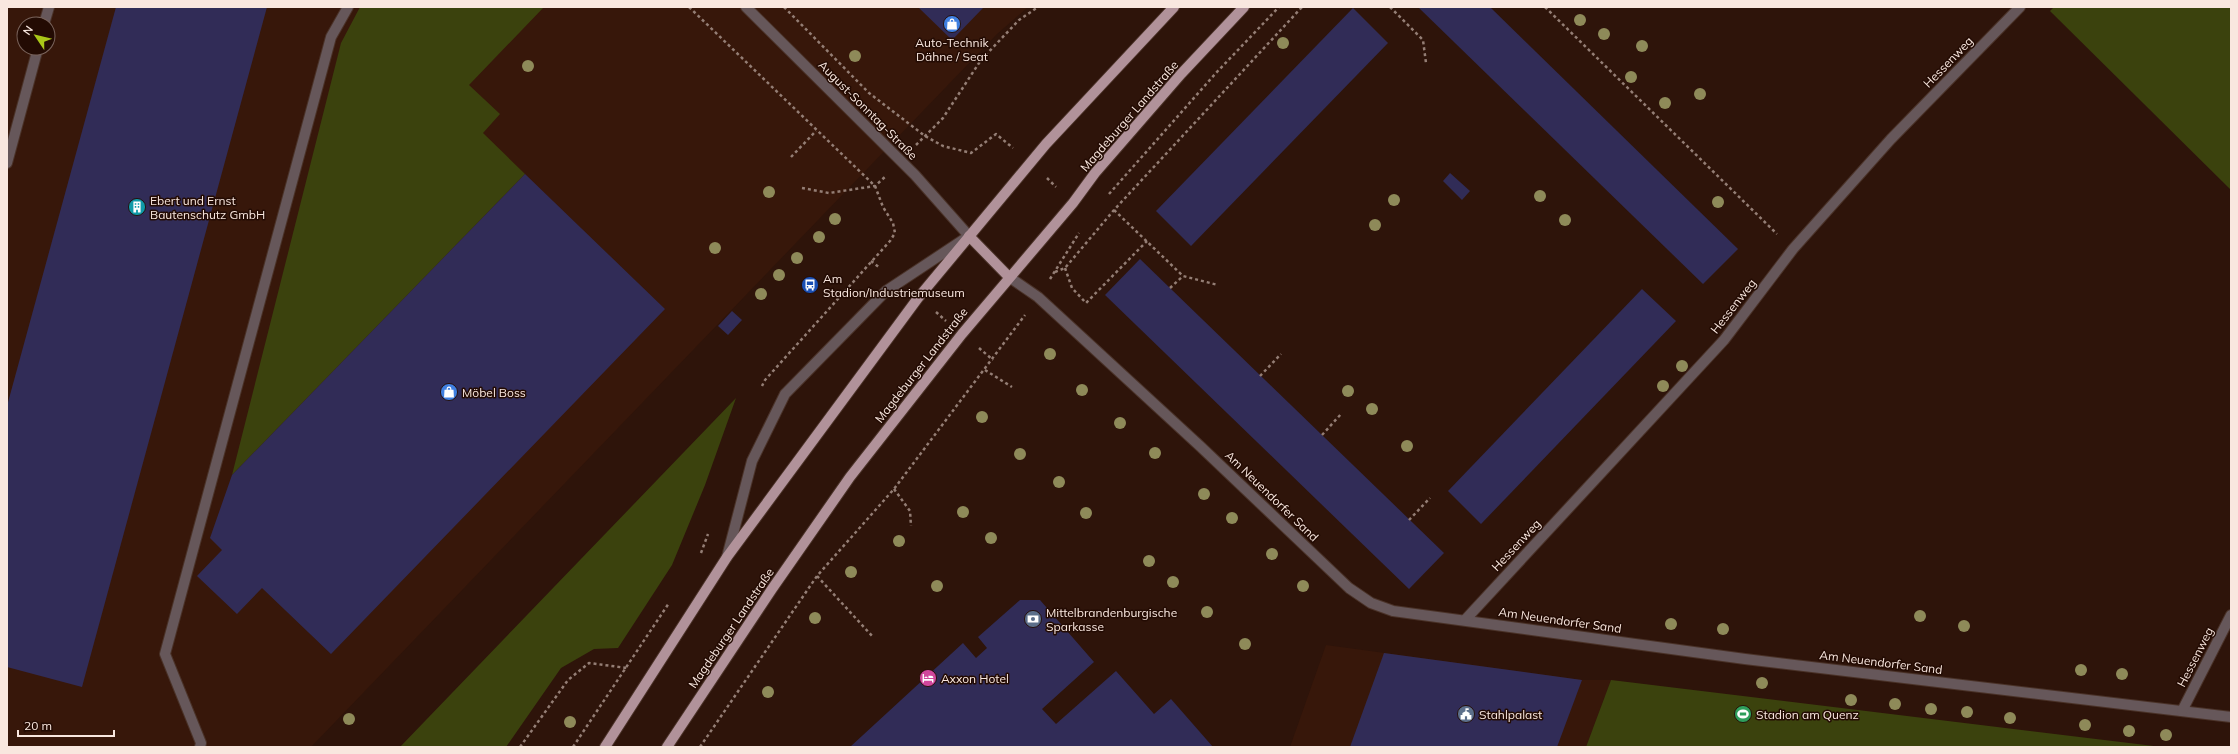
<svg xmlns="http://www.w3.org/2000/svg" width="2238" height="754" font-family="Mulish,sans-serif">
<style>
.built{fill:#37170a;fill-rule:evenodd}
.green{fill:#3b420d}
.building{fill:#312c57}
.lines{fill:none;stroke-linecap:round;stroke-linejoin:round}
.minor-casing{stroke:#4a3228;stroke-width:12}
.major-casing{stroke:#4a3228;stroke-width:12}
.path{stroke:#947e75;stroke-width:2.5;stroke-dasharray:3 3;stroke-linecap:butt}
.minor{stroke:#66575a;stroke-width:10}
.major{stroke:#b1929a;stroke-width:10}
.tree{fill:#8e8a59}
.labels{text-anchor:middle;dominant-baseline:central;stroke-width:3;stroke-linejoin:round;paint-order:stroke}
.poi-label{font-size:12px;fill:#f9e7df;stroke:#230b03;text-anchor:start}
.street-label{font-size:12px;fill:#f9e7df;stroke:#230b03}
</style>
<rect width="100%" height="100%" fill="#2e140a"/>
<g class="built">
<path d="M7 7H1028L997 34 311 747H7ZM24 24H48V48H24Z"/>
<polygon points="1326,645 1582,680 1611,680 1586,747 1290,747"/>
</g>
<g class="green">
<polygon points="360,7 544,7 469,85 500,114 483,133 525,174 232,475 341,43"/>
<polygon points="2054,7 2231,7 2231,190 2050,11"/>
<polygon points="736,398 705,485 672,565 618,648 594,649 561,668 506,747 400,747"/>
<polygon points="1611,680 2162,747 1586,747"/>
</g>
<g class="building">
<polygon points="116,7 267,7 82,687 7,667 7,406"/>
<polygon points="918,7 984,7 952,40"/>
<polygon points="1418,7 1490,7 1738,249 1703,284"/>
<polygon points="1353,8 1388,43 1191,246 1156,211"/>
<polygon points="1450,173 1470,191 1462,200 1443,181"/>
<polygon points="525,174 665,309 331,654 262,588 237,614 197,576 222,550 210,538 232,475"/>
<polygon points="1140,259 1444,553 1409,589 1105,295"/>
<polygon points="1642,289 1676,321 1481,524 1448,491"/>
<polygon points="732,311 742,320 728,335 718,326"/>
<polygon points="1020,600 1040,600 1094,662 1042,709 1056,724 1116,671 1154,714 1171,699 1213,747 850,747 963,643 976,658 987,648 978,637"/>
<polygon points="1384,653 1582,680 1557,747 1350,747"/>
</g>
<g class="lines">
<g class="minor-casing">
<g id="minor">
<polyline points="44,24 49,7"/>
<polyline points="7,163 38,48"/>
<polyline points="1009,277 1038,297 1201,447 1349,588 1371,603 1393,611 1745,659 2231,717"/>
<polyline points="727,557 752,461 785,394 886,291 969,236 915,175 746,7"/>
<polyline points="1465,620 1724,340 1793,249 1891,139 2020,7"/>
<polyline points="2182,711 2231,615"/>
<polyline points="200,747 201,743 165,654 331,37 348,7"/>
</g>
</g>
<g class="major-casing">
<g id="major">
<polyline points="969,236 1009,277"/>
<polyline points="605,747 727,557 918,298 1046,144 1174,7"/>
<polyline points="667,747 772,589 850,477 962,334 1073,203 1095,173 1181,74 1244,7"/>
</g>
</g>
<g class="path">
<polyline points="689,7 875,186 883,207 893,223 895,233 890,241 765,380 762,386"/>
<polyline points="784,7 869,93 925,136 943,146 971,153 996,134 1013,148"/>
<polyline points="1390,7 1423,40 1426,63"/>
<polyline points="1545,7 1777,234"/>
<polyline points="916,145 943,118 981,60 1019,20 1038,7"/>
<polyline points="791,157 816,131"/>
<polyline points="1047,178 1056,187"/>
<polyline points="802,188 829,193 875,186 886,176"/>
<polyline points="1109,194 1216,73 1279,7"/>
<polyline points="1114,210 1183,276 1218,285"/>
<polyline points="871,261 880,268"/>
<polyline points="1065,268 1072,288 1086,303 1147,241"/>
<polyline points="1055,272 1065,268 1114,210 1302,7"/>
<polyline points="1050,279 1079,233"/>
<polyline points="1170,288 1183,276"/>
<polyline points="936,312 946,321"/>
<polyline points="979,348 993,360"/>
<polyline points="985,370 1012,387"/>
<polyline points="1260,376 1281,354"/>
<polyline points="1322,435 1342,413"/>
<polyline points="894,489 910,511 911,526"/>
<polyline points="1409,520 1430,498"/>
<polyline points="701,553 708,534"/>
<polyline points="817,576 873,637"/>
<polyline points="520,747 568,680 589,663 627,668"/>
<polyline points="573,747 669,603"/>
<polyline points="700,747 817,576 894,489 1025,315"/>
</g>
<use href="#minor" class="minor"/>
<use href="#major" class="major"/>
</g>
<g class="tree">
<circle cx="1580" cy="20" r="6"/>
<circle cx="1604" cy="34" r="6"/>
<circle cx="1283" cy="43" r="6"/>
<circle cx="1642" cy="46" r="6"/>
<circle cx="855" cy="56" r="6"/>
<circle cx="528" cy="66" r="6"/>
<circle cx="1631" cy="77" r="6"/>
<circle cx="1700" cy="94" r="6"/>
<circle cx="1665" cy="103" r="6"/>
<circle cx="769" cy="192" r="6"/>
<circle cx="1540" cy="196" r="6"/>
<circle cx="1394" cy="200" r="6"/>
<circle cx="1718" cy="202" r="6"/>
<circle cx="835" cy="219" r="6"/>
<circle cx="1565" cy="220" r="6"/>
<circle cx="1375" cy="225" r="6"/>
<circle cx="819" cy="237" r="6"/>
<circle cx="715" cy="248" r="6"/>
<circle cx="797" cy="258" r="6"/>
<circle cx="779" cy="275" r="6"/>
<circle cx="761" cy="294" r="6"/>
<circle cx="1050" cy="354" r="6"/>
<circle cx="1682" cy="366" r="6"/>
<circle cx="1663" cy="386" r="6"/>
<circle cx="1082" cy="390" r="6"/>
<circle cx="1348" cy="391" r="6"/>
<circle cx="1372" cy="409" r="6"/>
<circle cx="982" cy="417" r="6"/>
<circle cx="1120" cy="423" r="6"/>
<circle cx="1407" cy="446" r="6"/>
<circle cx="1155" cy="453" r="6"/>
<circle cx="1020" cy="454" r="6"/>
<circle cx="1059" cy="482" r="6"/>
<circle cx="1204" cy="494" r="6"/>
<circle cx="963" cy="512" r="6"/>
<circle cx="1086" cy="513" r="6"/>
<circle cx="1232" cy="518" r="6"/>
<circle cx="991" cy="538" r="6"/>
<circle cx="899" cy="541" r="6"/>
<circle cx="1272" cy="554" r="6"/>
<circle cx="1149" cy="561" r="6"/>
<circle cx="851" cy="572" r="6"/>
<circle cx="1173" cy="582" r="6"/>
<circle cx="937" cy="586" r="6"/>
<circle cx="1303" cy="586" r="6"/>
<circle cx="1207" cy="612" r="6"/>
<circle cx="1920" cy="616" r="6"/>
<circle cx="815" cy="618" r="6"/>
<circle cx="1671" cy="624" r="6"/>
<circle cx="1964" cy="626" r="6"/>
<circle cx="1723" cy="629" r="6"/>
<circle cx="1245" cy="644" r="6"/>
<circle cx="2081" cy="670" r="6"/>
<circle cx="2122" cy="674" r="6"/>
<circle cx="1762" cy="683" r="6"/>
<circle cx="768" cy="692" r="6"/>
<circle cx="1851" cy="700" r="6"/>
<circle cx="1895" cy="704" r="6"/>
<circle cx="1931" cy="709" r="6"/>
<circle cx="1967" cy="712" r="6"/>
<circle cx="2010" cy="718" r="6"/>
<circle cx="349" cy="719" r="6"/>
<circle cx="570" cy="722" r="6"/>
<circle cx="2085" cy="725" r="6"/>
<circle cx="2129" cy="731" r="6"/>
<circle cx="2166" cy="735" r="6"/>
</g>
<defs>
<g id="shop-disc" transform="scale(0.9)"><circle r="9.5" fill="#3f7fe0" stroke="#230b03"/><path d="M-5-2.5h2.3a2.7 3.5 0 0 1 5.4 0H5L5.5 6h-11ZM-1.5-2.5h3a1.5 2.3 0 0 0-3 0Z" fill="#fff"/></g>
<g id="building-disc" transform="scale(0.9)"><circle r="9.5" fill="#0f9aa8" stroke="#230b03"/><path d="M-4-6H4V6H1V3H-1V6H-4ZM-2.5-4.3h1.7v1.8h-1.7ZM.8-4.3h1.7v1.8H.8ZM-2.5-1h1.7V.8h-1.7ZM.8-1h1.7V.8H.8Z" fill="#fff"/></g>
<g id="bus-disc" transform="scale(0.9)"><circle r="9.5" fill="#1a4fb4" stroke="#230b03"/><path d="M-5-6H5V4H4V6H2V4H-2V6H-4V4H-5ZM-3.5-4V0h7V-4ZM-3.5 1.2v1.5H-2V1.2ZM2 1.2v1.5H3.5V1.2Z" fill="#fff"/></g>
<g id="bank-disc" transform="scale(0.9)"><circle r="9.5" fill="#5c6f8a" stroke="#230b03"/><path d="M-6-4H6V4H-6ZM0-2.3a2.3 2.3 0 1 0 0 4.6a2.3 2.3 0 1 0 0-4.6Z" fill="#fff"/></g>
<g id="hotel-disc" transform="scale(0.9)"><circle r="9.5" fill="#d1479c" stroke="#230b03"/><path d="M-6-4.5h1.5V1H6V5H4.5V3h-9V5H-6ZM-4 0a1.8 1.8 0 1 1 3.6 0ZM.5 0V-2.5h3Q6-2.5 6 0Z" fill="#fff"/></g>
<g id="civic-disc" transform="scale(0.9)"><circle r="9.5" fill="#5c6f8a" stroke="#230b03"/><path d="M-.6-6.5H3V-4.5H.6V-3L4-1V1h2V6H-6V1h2V-1L-.6-3ZM-1.2 2.5V6h2.4V2.5Z" fill="#fff"/></g>
<g id="stadium-disc" transform="scale(0.9)"><circle r="9.5" fill="#2e9e5b" stroke="#230b03"/><path d="M0-5a6.5 5 0 1 0 0 10a6.5 5 0 1 0 0-10ZM-3.5-1.8h7v3.6h-7Z" fill="#fff"/></g>
</defs>
<g fill-rule="evenodd">
<use href="#shop-disc" x="952" y="24"/>
<use href="#building-disc" x="137" y="207"/>
<use href="#bus-disc" x="810" y="285"/>
<use href="#shop-disc" x="449" y="392"/>
<use href="#bank-disc" x="1033" y="619"/>
<use href="#hotel-disc" x="928" y="678"/>
<use href="#civic-disc" x="1466" y="714"/>
<use href="#stadium-disc" x="1743" y="714"/>
</g>
<g class="labels">
<g class="poi-label">
<text x="952" y="42" text-anchor="middle">Auto-Technik<tspan x="952" dy="14">Dähne / Seat</tspan></text>
<text x="150" y="200">Ebert und Ernst<tspan x="150" dy="14">Bautenschutz GmbH</tspan></text>
<text x="823" y="278">Am<tspan x="823" dy="14">Stadion/Industriemuseum</tspan></text>
<text x="462" y="392">Möbel Boss</text>
<text x="1046" y="612">Mittelbrandenburgische<tspan x="1046" dy="14">Sparkasse</tspan></text>
<text x="941" y="678">Axxon Hotel</text>
<text x="1479" y="714">Stahlpalast</text>
<text x="1756" y="714">Stadion am Quenz</text>
</g>
<g class="street-label">
<text transform="translate(1948 62) rotate(-46)">Hessenweg</text>
<text transform="translate(868 110) rotate(45)">August-Sonntag-Straße</text>
<text transform="translate(1129 116) rotate(-49)">Magdeburger Landstraße</text>
<text transform="translate(1733 306) rotate(-52)">Hessenweg</text>
<text transform="translate(921 365) rotate(-52)">Magdeburger Landstraße</text>
<text transform="translate(1272 496) rotate(44)">Am Neuendorfer Sand</text>
<text transform="translate(1516 545) rotate(-47)">Hessenweg</text>
<text transform="translate(1560 620) rotate(8)">Am Neuendorfer Sand</text>
<text transform="translate(731 628) rotate(-56)">Magdeburger Landstraße</text>
<text transform="translate(2195 657) rotate(-63)">Hessenweg</text>
<text transform="translate(1881 662) rotate(7)">Am Neuendorfer Sand</text>
</g>
</g>
<rect width="2238" height="754" fill="none" stroke="#f9e7df" stroke-width="16"/>
<g transform="translate(36 36) rotate(305)"><circle r="19" fill="#230b03" stroke="#79635b"/>
<path d="M0-3L7 15L0 10L-7 15Z" fill="#aac718"/>
<text y="-6" font-size="11" font-weight="bold" text-anchor="middle" fill="#f9e7df">N</text>
</g>
<path d="M18 730v6h96v-6" fill="none" stroke="#f9e7df" stroke-width="2"/>
<text x="24" y="730" font-size="12" fill="#f9e7df" stroke="#230b03" stroke-width="3" paint-order="stroke">20 m</text>
</svg>
